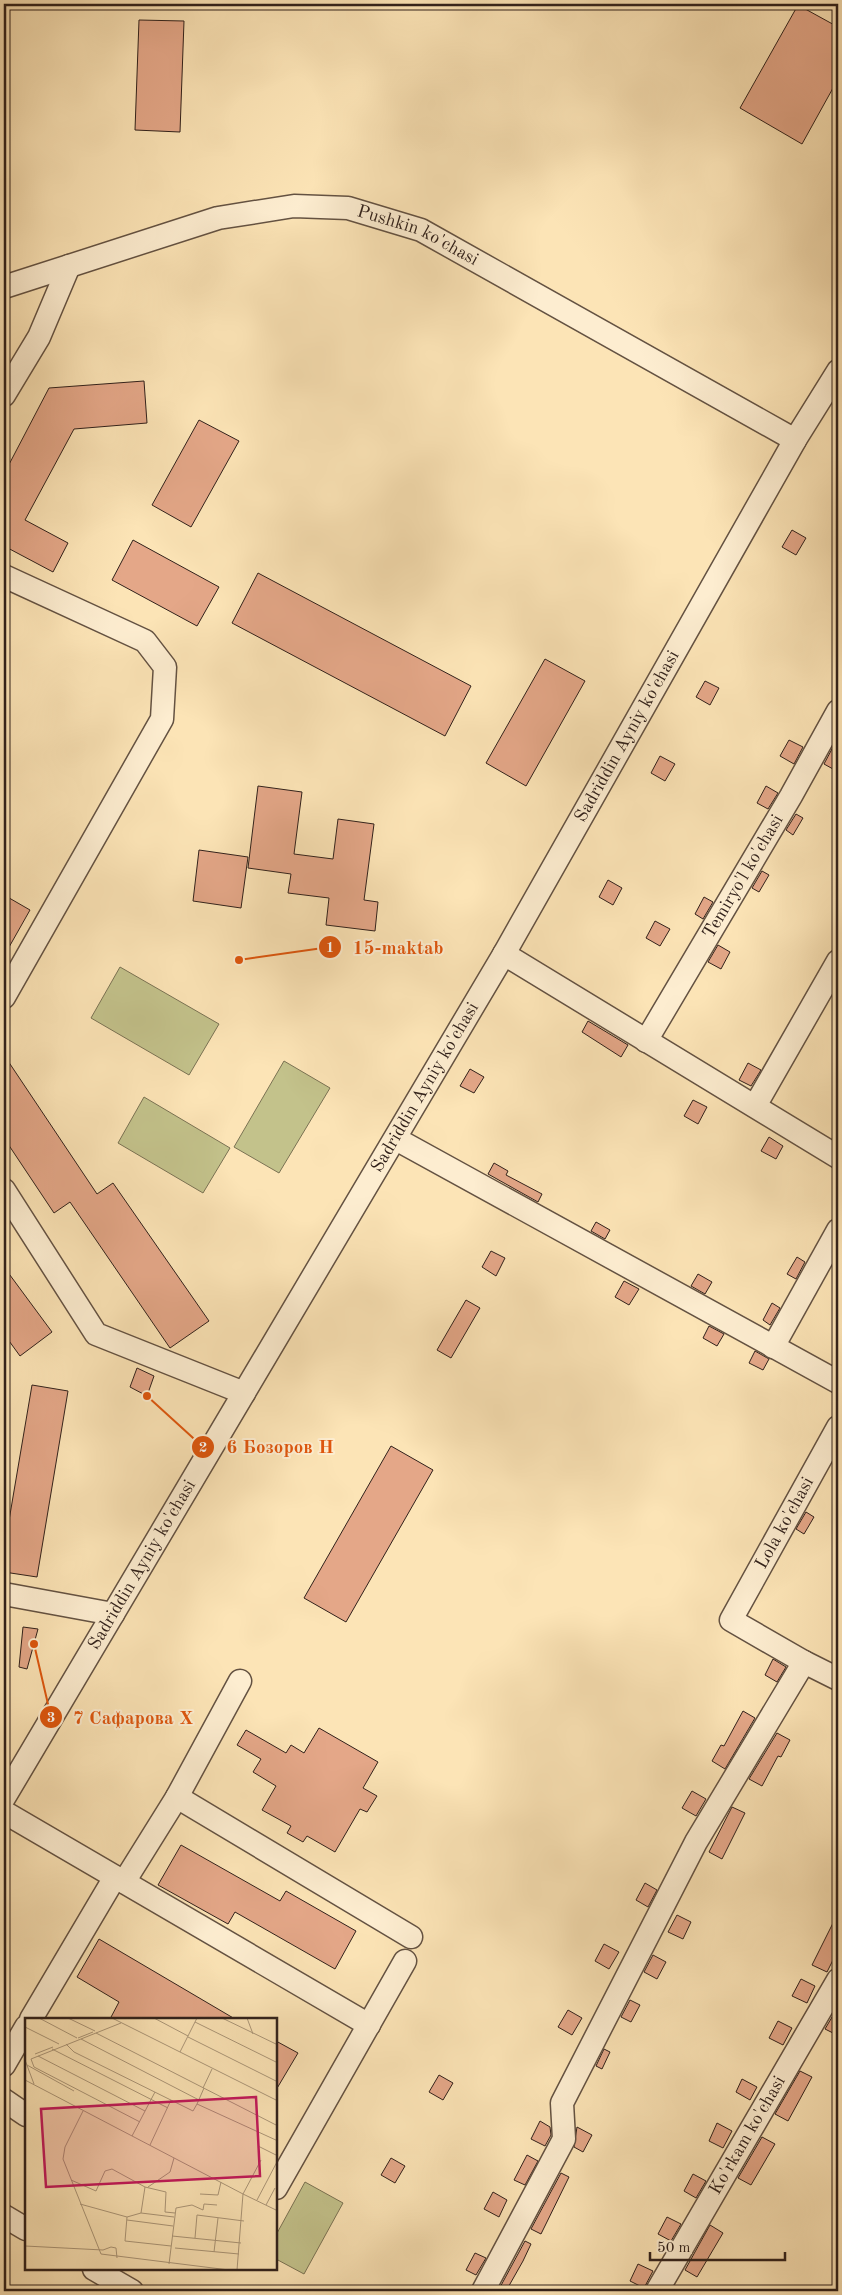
<svg xmlns="http://www.w3.org/2000/svg" width="842" height="2295" font-family="'Old Standard TT',serif">
<style>
.green{fill:#c3c28b;stroke:#7a7253}
.building{fill:#e4a788;stroke:#31211b}
.lines{fill:none;stroke-linecap:round;stroke-linejoin:round}
.minor-casing{stroke:#645242;stroke-width:25}
.minor{stroke:#fdedd0;stroke-width:22}
.labels{text-anchor:middle;dominant-baseline:central;stroke-width:4;stroke-linejoin:round;paint-order:stroke}
.street-label{font-size:18px;fill:#31211b;stroke:#fdedd0}
.inset-road{fill:none;stroke:#ab9678;stroke-width:1}
.view{fill:#c2185b;fill-opacity:0.15;stroke:#c2185b;stroke-width:2.5}
.inset-edge{fill:none;stroke:#31211b;stroke-width:2.5}
.leader{fill:none;stroke:#df560d;stroke-width:2}
.callout-dot{fill:#df560d;stroke:#fdedd0;stroke-width:2}
.mark-label{font-size:15px;text-anchor:middle;font-weight:bold;fill:#fff}
.callout-label{font-size:19px;text-anchor:middle;font-weight:bold;fill:#df560d;stroke:#fdedd0;stroke-width:4;stroke-linejoin:round;paint-order:stroke}
</style>
<rect width="100%" height="100%" fill="#fce4b6"/>
<filter id="stains"><feTurbulence type="fractalNoise" baseFrequency=".004" numOctaves="4"/><feColorMatrix values="0 0 0 0 .2 0 0 0 0 .09 0 0 0 0 .02 0 0 0 .5 -.17"/></filter>
<radialGradient id="worn" r=".72"><stop offset=".6" stop-color="#630" stop-opacity="0"/><stop offset="1" stop-color="#630" stop-opacity=".3"/></radialGradient>
<g class="green">
<polygon points="120,967 219,1024 189,1075 91,1018"/>
<polygon points="284,1061 330,1088 279,1173 234,1147"/>
<polygon points="144,1097 230,1148 203,1193 118,1143"/>
<polygon points="305,2182 343,2203 304,2274 276,2259 276,2235"/>
</g>
<g class="building">
<polygon points="798,5 838,27 838,79 802,144 740,108"/>
<polygon points="139,20 184,21 180,132 135,130"/>
<polygon points="144,381 147,423 74,429 25,520 68,543 53,572 4,546 4,474 49,388"/>
<polygon points="199,420 239,441 191,527 152,505"/>
<polygon points="792,530 806,538 796,555 782,547"/>
<polygon points="133,540 219,587 197,626 112,580"/>
<polygon points="258,573 471,686 445,736 232,623"/>
<polygon points="545,659 585,681 526,786 486,763"/>
<polygon points="705,681 719,688 710,705 696,697"/>
<polygon points="789,740 803,747 794,764 780,756"/>
<polygon points="833,747 838,750 838,759 833,769 824,764"/>
<polygon points="660,756 675,764 665,781 651,773"/>
<polygon points="258,786 302,792 294,854 333,859 338,819 374,824 364,900 378,902 375,931 326,925 329,898 288,893 291,874 248,868"/>
<polygon points="766,786 778,793 768,809 757,803"/>
<polygon points="796,814 803,818 793,835 786,830"/>
<polygon points="199,850 248,857 241,908 193,901"/>
<polygon points="762,871 769,875 759,892 752,888"/>
<polygon points="608,880 622,888 613,905 599,897"/>
<polygon points="4,895 30,910 4,956"/>
<polygon points="704,897 713,902 703,919 695,914"/>
<polygon points="655,921 670,929 660,946 646,938"/>
<polygon points="718,945 730,952 721,969 708,962"/>
<polygon points="588,1021 628,1045 621,1057 582,1032"/>
<polygon points="4,1055 97,1194 113,1183 209,1321 170,1348 70,1202 54,1213 4,1138"/>
<polygon points="748,1063 761,1070 751,1086 739,1080"/>
<polygon points="470,1069 484,1077 474,1093 460,1086"/>
<polygon points="693,1100 707,1107 698,1124 684,1116"/>
<polygon points="769,1137 783,1146 776,1159 761,1151"/>
<polygon points="494,1163 508,1171 506,1175 542,1194 538,1202 488,1174"/>
<polygon points="596,1222 610,1230 605,1239 591,1231"/>
<polygon points="491,1251 505,1258 496,1276 482,1267"/>
<polygon points="797,1257 805,1262 796,1279 787,1274"/>
<polygon points="4,1267 52,1332 20,1356 4,1334"/>
<polygon points="698,1274 712,1282 705,1294 691,1286"/>
<polygon points="624,1281 639,1289 629,1305 615,1297"/>
<polygon points="466,1300 480,1308 451,1358 437,1350"/>
<polygon points="772,1303 780,1308 770,1325 763,1320"/>
<polygon points="709,1326 724,1334 717,1346 703,1338"/>
<polygon points="755,1351 769,1359 763,1370 749,1363"/>
<polygon points="137,1368 154,1376 147,1396 130,1387"/>
<polygon points="32,1385 68,1391 37,1577 4,1572 4,1550"/>
<polygon points="391,1446 433,1470 346,1622 304,1598"/>
<polygon points="806,1512 814,1517 804,1534 796,1529"/>
<polygon points="23,1627 38,1629 27,1669 19,1667"/>
<polygon points="773,1659 786,1667 777,1682 765,1675"/>
<polygon points="743,1711 755,1718 725,1769 712,1761 721,1745 724,1746"/>
<polygon points="319,1728 378,1762 363,1788 377,1796 367,1812 360,1809 335,1852 307,1836 303,1842 287,1833 291,1826 262,1810 276,1786 253,1772 261,1759 237,1745 246,1730 286,1753 291,1745 304,1753"/>
<polygon points="777,1733 790,1740 781,1757 778,1756 762,1786 749,1779"/>
<polygon points="692,1791 706,1799 696,1816 682,1808"/>
<polygon points="732,1807 745,1813 722,1859 709,1852"/>
<polygon points="181,1845 280,1901 286,1891 356,1931 335,1969 235,1912 228,1924 158,1885"/>
<polygon points="645,1883 657,1890 648,1907 636,1900"/>
<polygon points="838,1913 838,1950 827,1972 812,1965"/>
<polygon points="677,1915 691,1922 683,1939 668,1932"/>
<polygon points="99,1939 235,2019 110,2019 119,2002 77,1977"/>
<polygon points="604,1944 619,1952 609,1969 595,1961"/>
<polygon points="653,1955 666,1962 657,1979 644,1972"/>
<polygon points="801,1979 815,1986 807,2003 792,1996"/>
<polygon points="630,2000 640,2005 631,2022 621,2017"/>
<polygon points="568,2010 582,2018 572,2035 558,2027"/>
<polygon points="835,2012 838,2014 838,2024 833,2033 825,2029"/>
<polygon points="778,2021 792,2028 783,2045 769,2038"/>
<polygon points="276,2041 298,2053 276,2090"/>
<polygon points="604,2049 610,2052 602,2069 596,2066"/>
<polygon points="800,2071 812,2077 788,2121 775,2114"/>
<polygon points="439,2075 453,2083 443,2100 429,2092"/>
<polygon points="742,2079 757,2087 750,2100 736,2092"/>
<polygon points="540,2121 550,2127 551,2135 545,2146 531,2139"/>
<polygon points="717,2123 732,2131 723,2148 709,2141"/>
<polygon points="577,2127 592,2135 583,2152 574,2147"/>
<polygon points="762,2137 775,2144 751,2185 738,2178"/>
<polygon points="527,2155 538,2161 525,2185 514,2180"/>
<polygon points="391,2158 405,2166 395,2183 381,2175"/>
<polygon points="561,2173 569,2177 541,2234 531,2229"/>
<polygon points="693,2174 706,2181 696,2198 684,2191"/>
<polygon points="493,2192 507,2200 499,2217 484,2209"/>
<polygon points="667,2217 681,2224 671,2241 658,2234"/>
<polygon points="710,2225 723,2233 697,2277 685,2270"/>
<polygon points="525,2241 531,2244 523,2261 506,2291 498,2291"/>
<polygon points="475,2253 486,2258 476,2275 466,2270"/>
<polygon points="638,2264 653,2271 644,2288 630,2281"/>
</g>
<g class="lines">
<g class="minor-casing">
<g id="minor">
<path id="s1" d="M4 287 218 218 294 206 348 208 421 230 795 440"/>
<polyline points="4,395 39,337 69,266"/>
<polyline points="4,576 145,641 165,667 162,719 4,997"/>
<polyline points="504,954 838,1157"/>
<path id="s2" d="M646 1041 791 796 838 711"/>
<polyline points="755,1106 838,961"/>
<polyline points="396,1139 838,1382"/>
<polyline points="4,1190 96,1334 244,1393"/>
<polyline points="773,1347 838,1230"/>
<polyline points="4,1594 113,1614"/>
<path id="s3" d="M804 1662 731 1620 838 1427"/>
<polyline points="177,1797 411,1937"/>
<path id="s4" d="M4 1798 504 954 795 440 838 371"/>
<polyline points="4,1812 369,2025"/>
<polyline points="124,1882 177,1797 240,1681"/>
<polyline points="31,2019 115,1877"/>
<polyline points="4,2065 26,2027"/>
<polyline points="4,2100 26,2115"/>
<polyline points="276,2188 405,1961"/>
<polyline points="4,2216 26,2229"/>
<polyline points="94,2269 132,2291"/>
<polyline points="483,2291 564,2139 562,2103 696,1842 804,1662 838,1679"/>
<path id="s5" d="M657 2291 838 1980"/>
</g>
</g>
<use href="#minor" class="minor"/>
</g>
<g class="labels">
<g class="street-label">
<text stroke="none"><textPath href="#s1" startOffset="431">Pushkin ko'chasi</textPath></text>
<text stroke="none"><textPath href="#s4" startOffset="1231">Sadriddin Ayniy ko'chasi</textPath></text>
<text stroke="none"><textPath href="#s2" startOffset="191">Temiryo'l ko'chasi</textPath></text>
<text stroke="none"><textPath href="#s4" startOffset="826">Sadriddin Ayniy ko'chasi</textPath></text>
<text stroke="none"><textPath href="#s3" startOffset="195">Lola ko'chasi</textPath></text>
<text stroke="none"><textPath href="#s4" startOffset="271">Sadriddin Ayniy ko'chasi</textPath></text>
<text stroke="none"><textPath href="#s5" startOffset="180">Ko'rkam ko'chasi</textPath></text>
</g>
</g>
<g transform="translate(25 2018)">
<rect width="252" height="252" fill="#fce4b6"/>
<path class="inset-road" d="M14 0 52 20M43 0 70 13M87 0 253 83M129 0 163 18M197 0 253 27M222 0 228 16M170 4 253 45M96 5 6 41 9 49 115 104M0 9 34 26M71 15 253 108M163 19 253 64M53 20 68 14M56 21 174 82M41 26 49 34 168 93 172 86M27 31 143 90M155 34 172 0M10 36 28 29M13 38 120 93M0 42 9 66M2 47 49 73M0 62 218 176 236 142M178 70 187 51M179 70 172 86 253 123M58 93 40 129 38 141 76 236 204 252M107 118 130 74M125 127 146 82M233 128 253 138M46 162 71 173 80 153 87 151 120 169 141 174 140 194 150 195M123 169 145 154 149 140M175 176 193 177 196 164M218 176 253 193M232 182 253 142M55 186 102 199 116 195 149 199M241 187 250 170M116 195 120 169M102 199 100 223 146 228M102 202 148 208M147 218 216 225M170 220 172 197 219 203M0 228 78 232 86 229 91 230 92 240M150 230 214 236M189 234 193 200M144 246 151 190 167 187 178 192 179 186 192 187M212 252 218 176"/>
<path class="view" d="M231 79 235 158 21 169 16 91Z"/>
<rect width="252" height="252" class="inset-edge"/>
</g>
<path class="leader" d="M239 960L330 947M147 1396L203 1447M34 1644L51 1717"/>
<g class="callout-dot">
<circle cx="239" cy="960" r="5"/>
<circle cx="147" cy="1396" r="5"/>
<circle cx="34" cy="1644" r="5"/>
<circle cx="330" cy="947" r="12"/>
<circle cx="203" cy="1447" r="12"/>
<circle cx="51" cy="1717" r="12"/>
</g>
<g class="mark-label">
<text x="330" y="952">1</text>
<text x="203" y="1452">2</text>
<text x="51" y="1722">3</text>
</g>
<g class="callout-label">
<text x="398" y="954">15-maktab</text>
<text x="280" y="1453">6 Бозоров Н</text>
<text x="133" y="1724">7 Сафарова Х</text>
</g>
<rect width="842" height="2295" fill="none" stroke="#fce4b6" stroke-width="20"/>
<rect x="5" y="5" width="832" height="2285" fill="none" stroke="#31211b" stroke-width="2.5"/>
<rect x="10" y="10" width="822" height="2275" fill="none" stroke="#31211b"/>
<path d="M650 2252v8h135v-8" fill="none" stroke="#31211b" stroke-width="2.5"/>
<text x="657" y="2252" font-size="15" fill="#31211b" stroke="#fdedd0" stroke-width="4" paint-order="stroke">50 m</text>
<rect width="100%" height="100%" filter="url(#stains)"/>
<rect width="100%" height="100%" fill="url(#worn)"/>
</svg>
